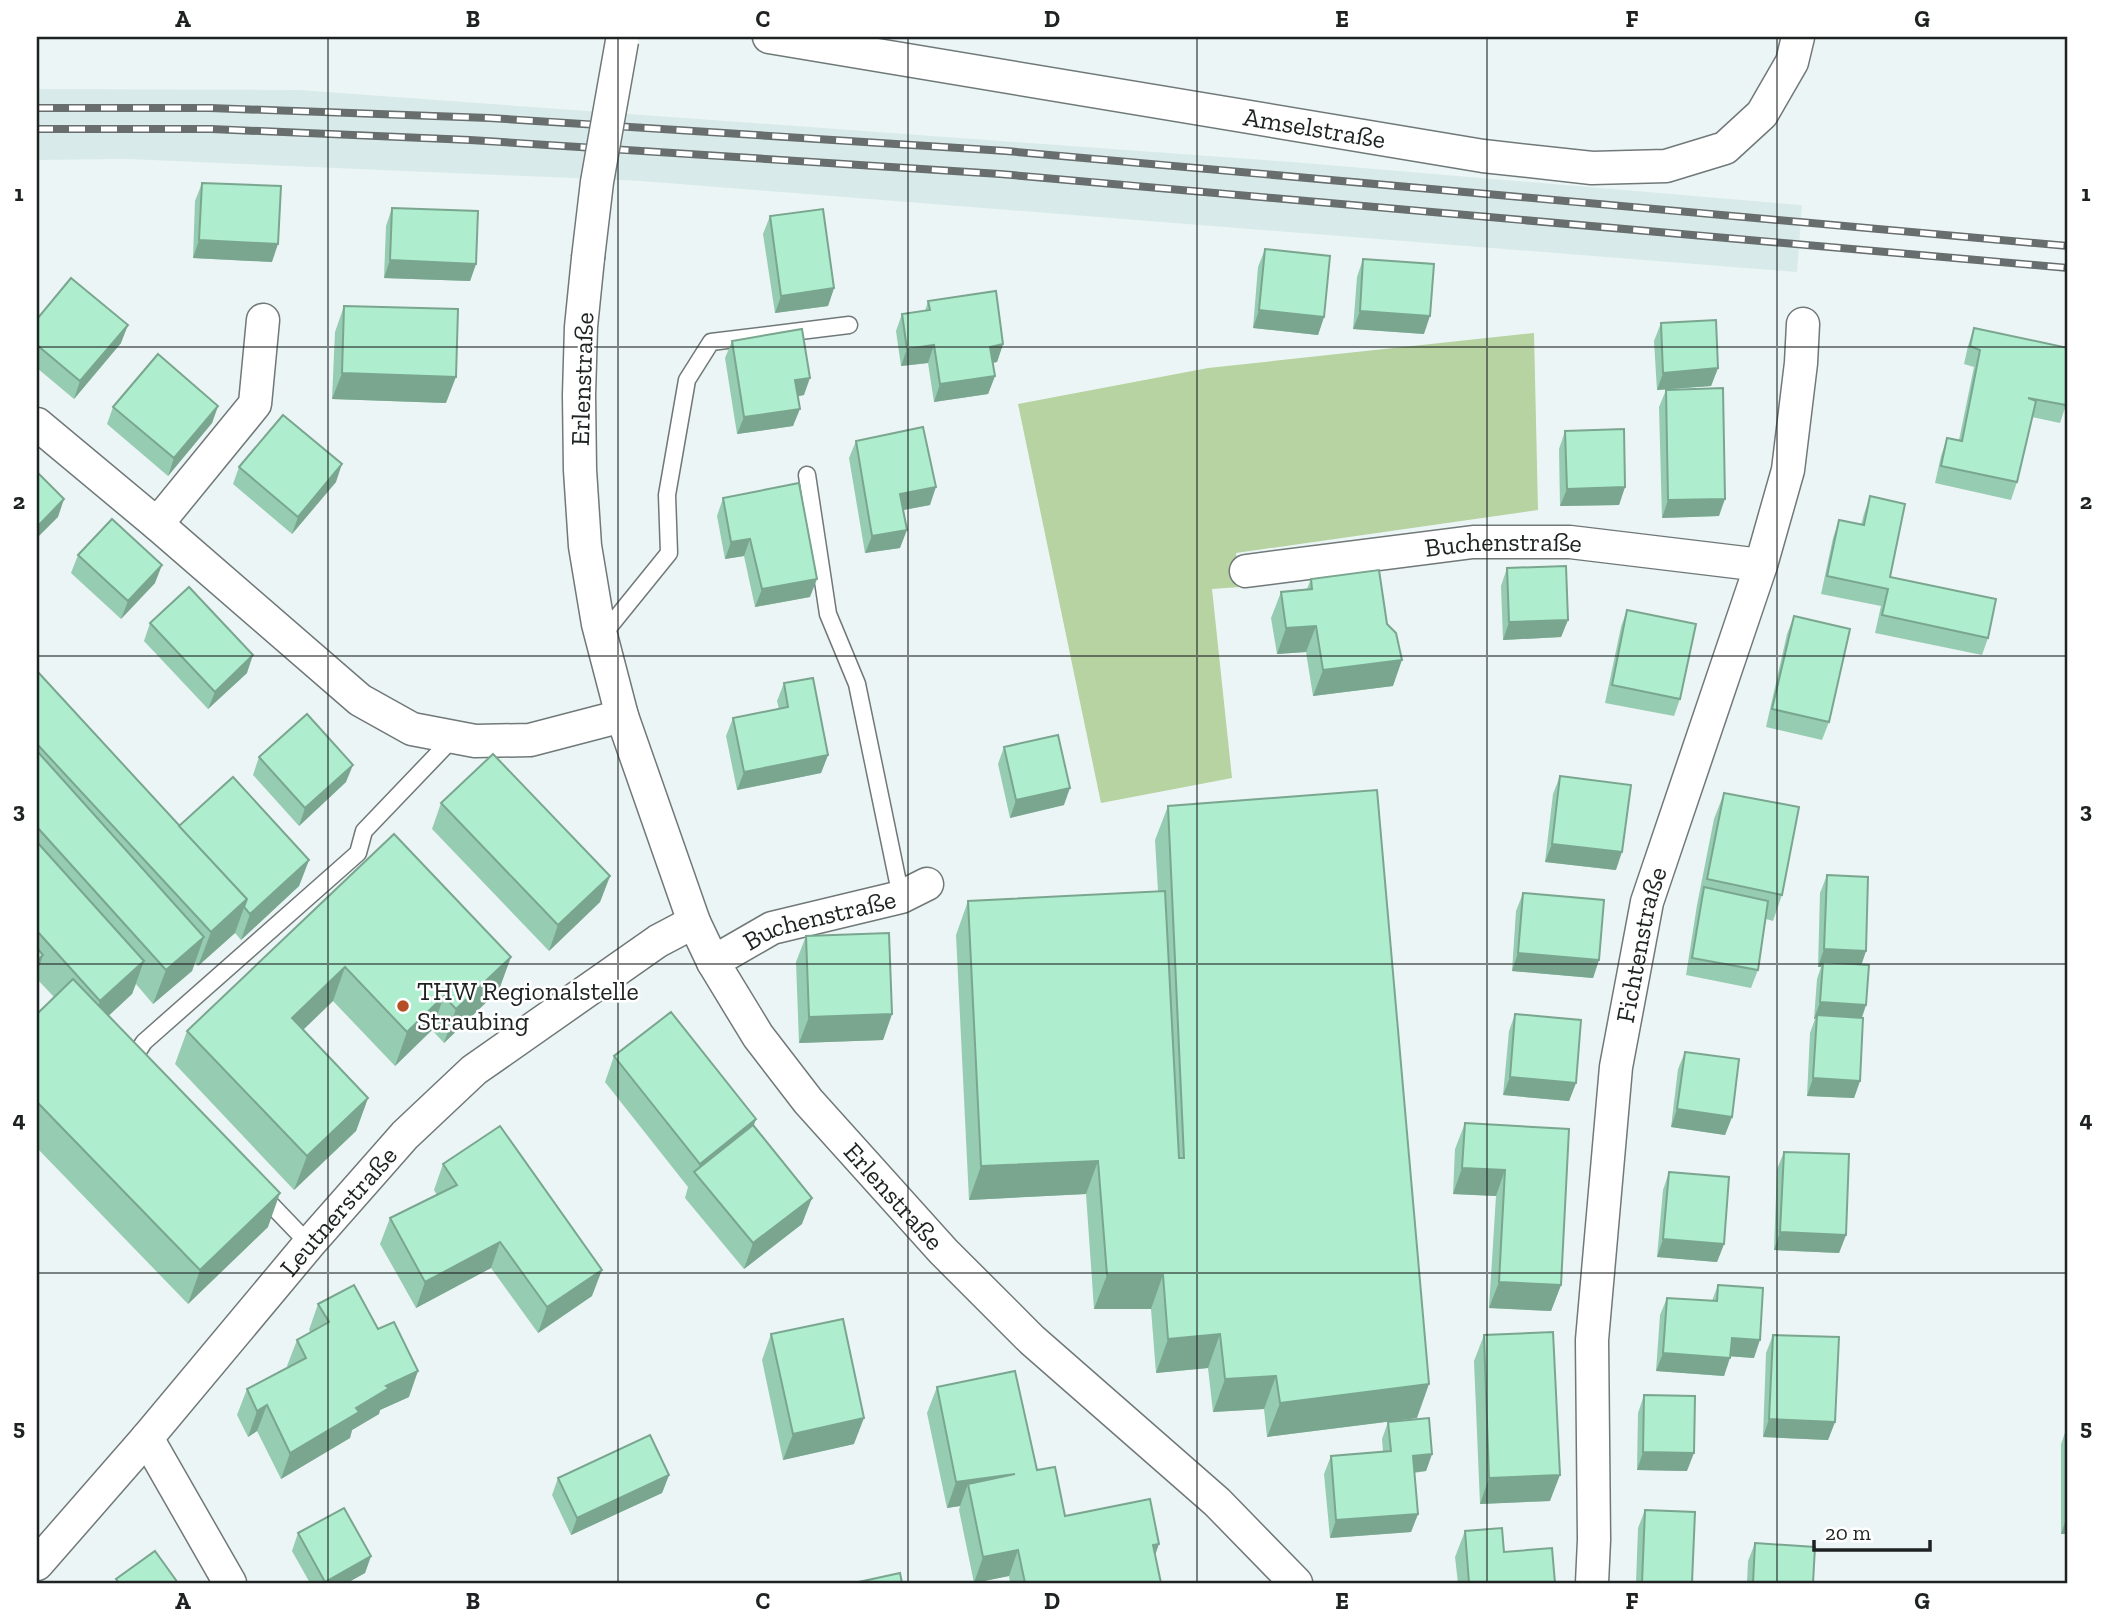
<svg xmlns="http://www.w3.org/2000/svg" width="2105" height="1620" font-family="'Zilla Slab',serif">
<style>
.built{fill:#d8ebea}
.green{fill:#b6d3a1}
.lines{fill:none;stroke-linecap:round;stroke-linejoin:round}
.service-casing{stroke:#707878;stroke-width:19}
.minor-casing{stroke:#707878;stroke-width:35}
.service{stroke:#fff;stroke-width:16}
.minor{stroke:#fff;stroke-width:32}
.rail-casing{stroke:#686d6d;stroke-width:8}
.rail{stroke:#fff;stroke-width:5;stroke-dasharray:16;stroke-linecap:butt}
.minor-bridge-casing{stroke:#707878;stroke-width:35;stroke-linecap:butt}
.minor-bridge{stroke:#fff;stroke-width:32}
.wall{fill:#96ccb1}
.shaded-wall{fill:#7aa690}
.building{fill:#aeedce;stroke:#7aa690;stroke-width:2}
.grid{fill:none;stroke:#1f2222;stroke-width:2;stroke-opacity:0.55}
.poi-dot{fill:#b54f25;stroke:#fff;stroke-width:2.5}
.labels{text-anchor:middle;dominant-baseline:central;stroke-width:5;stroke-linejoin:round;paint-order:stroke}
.street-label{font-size:26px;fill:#1f2222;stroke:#fff}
.poi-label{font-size:26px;fill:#1f2222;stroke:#fff;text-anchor:start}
.neatline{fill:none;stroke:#1f2222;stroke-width:2.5}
.grid-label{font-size:23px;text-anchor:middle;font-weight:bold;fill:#1f2222}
</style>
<rect width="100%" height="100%" fill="#ecf5f5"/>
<polygon class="built" points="37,89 299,90 1292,162 1802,205 1797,272 641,181 127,159 37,160"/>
<polygon class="green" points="1534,333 1538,510 1236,553 1240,587 1212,589 1232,778 1101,803 1018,404 1208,368"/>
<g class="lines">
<g class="service-casing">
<g id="service">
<polyline points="807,475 828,614 857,684 901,897"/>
<polyline points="601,637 669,553 667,495 687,380 711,342 849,325"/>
<polyline points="141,1068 135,1056 144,1042 358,853 364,831 454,737"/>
<polyline points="260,1193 309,1244"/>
</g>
</g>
<g class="minor-casing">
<g id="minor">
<path id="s1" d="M769 37 1483 156 1592 168 1666 166 1725 148 1762 114 1792 62 1798 37"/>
<path id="s2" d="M588 258 581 327 579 395 580 470 585 546 598 624 622 716 694 922 713 962 758 1036 808 1101 943 1251 1032 1340 1217 1502 1296 1583"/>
<polyline points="37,424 157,524 360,700 412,729 475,741 530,740 622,716"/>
<polyline points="157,524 255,404 263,320"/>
<path id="s3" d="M1246 571 1473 542H1570L1761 565"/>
<path id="s4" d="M713 962 772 928 901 897 927 884"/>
<polyline points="147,1438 230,1583"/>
<path id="s5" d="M37 1564 147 1438 309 1244 405 1135 474 1070 658 941 694 922"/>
<path id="s6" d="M1592 1583 1594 1540 1592 1340 1616 1067 1647 902 1761 565 1788 470 1801 363 1803 324"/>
</g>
</g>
<use href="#service" class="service"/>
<use href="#minor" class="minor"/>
<g class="rail-casing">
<g id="rail">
<polyline points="37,108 210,108 489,118 1006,151 2068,246"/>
<polyline points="37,129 211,129 470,140 1000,174 2068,268"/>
</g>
</g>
<use href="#rail" class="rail"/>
<g class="minor-bridge-casing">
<polyline id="minor-bridge" points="588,258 597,182 622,41"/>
</g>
<use href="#minor-bridge" class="minor-bridge"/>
</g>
<g class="wall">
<polygon points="202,183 272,262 193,258 195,201"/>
<polygon points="392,208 476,264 470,281 384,278 386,226"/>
<polygon points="770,216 834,288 828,306 775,313 763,234"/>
<polygon points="1265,249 1324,317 1318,335 1253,328 1258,267"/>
<polygon points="1363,259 1424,334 1353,329 1357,277"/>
<polygon points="928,301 1003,344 997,362 993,363 995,376 988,394 934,402 928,363 901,366 896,331 902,314 925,311"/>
<polygon points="344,306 446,403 332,399 335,332"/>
<polygon points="37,319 121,343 74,399 37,368"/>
<polygon points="1661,323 1718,368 1711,386 1657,390 1654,341"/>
<polygon points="1974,328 2066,405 2060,423 2032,417 2017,482 2011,500 1935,483 1941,456 1947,438 1959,440 1974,367 1964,364 1968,346"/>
<polygon points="732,341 804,395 798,396 793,426 737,434 725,358"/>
<polygon points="1666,390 1719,516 1662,518 1659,407"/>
<polygon points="218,406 212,423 168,476 107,424 113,407"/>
<polygon points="1565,431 1625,487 1619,505 1560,506 1559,449"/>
<polygon points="856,441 930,505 903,510 900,548 865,553 849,458"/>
<polygon points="239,467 336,482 292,534 233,484"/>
<polygon points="1870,496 1890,577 1988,638 1982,655 1875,633 1881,606 1821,594 1833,538 1839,520 1861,525 1864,514"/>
<polygon points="723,498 810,597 755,607 744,556 725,559 717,516"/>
<polygon points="78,555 155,583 121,619 71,573"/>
<polygon points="1507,568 1568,620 1561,637 1503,640 1501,586"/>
<polygon points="1311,579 1393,686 1313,696 1306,652 1277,654 1271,618 1281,592 1307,589"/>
<polygon points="1627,610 1680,699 1674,716 1605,703 1621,627"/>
<polygon points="1794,616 1829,722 1822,740 1766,727 1787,634"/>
<polygon points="150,623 247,673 208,709 144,641"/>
<polygon points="37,671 179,826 309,860 299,886 241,940 235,933 198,966 195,962 192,971 153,1004 136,984 132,994 108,1016 268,1227 188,1304 37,1148 37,1014 54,997 37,979"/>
<polygon points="784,683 828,755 821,773 737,790 726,736 733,718 779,709 777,701"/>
<polygon points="1004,747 1064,805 1010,818 998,764"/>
<polygon points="259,757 346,782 299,826 253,775"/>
<polygon points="1560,776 1616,870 1545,862 1553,794"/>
<polygon points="1724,793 1782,895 1773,921 1766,919 1758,970 1751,988 1686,975 1697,905 1714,819"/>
<polygon points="441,803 610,876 600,902 549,951 432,829"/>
<polygon points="1168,806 1417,1418 1267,1437 1264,1409 1213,1412 1208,1368 1156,1373 1151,1309 1094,1309 1086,1194 969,1200 956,935 968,901 1158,891 1155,840"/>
<polygon points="394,834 499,990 444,1043 432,1030 395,1066 333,1001 303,1030 368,1098 356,1131 294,1190 175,1064 187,1031"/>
<polygon points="1827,875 1866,951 1861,964 1866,1005 1862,1018 1860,1081 1854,1098 1807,1096 1810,1033 1815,1019 1814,1019 1817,979 1821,967 1818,967 1820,893"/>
<polygon points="1523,893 1599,960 1593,978 1512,971 1516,911"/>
<polygon points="806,936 892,1014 883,1040 799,1043 796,962"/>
<polygon points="1515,1014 1576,1083 1569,1101 1503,1095 1509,1031"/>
<polygon points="1685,1052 1732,1117 1725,1135 1671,1127 1678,1069"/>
<polygon points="614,1056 802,1224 744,1269 685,1198 688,1187 605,1082"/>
<polygon points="1465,1123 1569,1129 1561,1285 1551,1311 1489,1308 1496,1196 1453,1194 1455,1149"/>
<polygon points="1784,1152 1846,1235 1839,1253 1774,1250 1777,1169"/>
<polygon points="443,1164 592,1296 538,1333 491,1268 416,1308 380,1244 390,1218 437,1195 434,1190"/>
<polygon points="1669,1172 1724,1244 1717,1262 1657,1257 1663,1190"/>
<polygon points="1718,1285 1754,1358 1730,1356 1724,1376 1656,1371 1660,1315 1667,1298 1712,1301"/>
<polygon points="318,1304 409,1397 380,1410 379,1414 352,1430 350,1438 281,1479 257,1431 248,1437 237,1415 247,1389 288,1368 287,1366 297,1340 311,1333 309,1330"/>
<polygon points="771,1334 854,1444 783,1460 762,1360"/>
<polygon points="1484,1335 1550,1501 1480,1504 1474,1361"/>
<polygon points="1773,1335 1835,1422 1828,1440 1763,1437 1766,1353"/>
<polygon points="937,1387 1037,1470 1065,1516 1155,1555 1161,1583 1010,1583 1009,1576 974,1583 959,1510 960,1506 947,1508 927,1413"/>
<polygon points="1644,1395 1687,1471 1637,1470 1638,1413"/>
<polygon points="1388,1422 1432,1454 1426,1471 1414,1473 1418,1514 1411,1532 1330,1538 1324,1474 1331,1456 1383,1452 1382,1439"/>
<polygon points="2068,1424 2068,1534 2061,1534 2061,1444"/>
<polygon points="669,1475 662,1493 571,1535 552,1495 558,1478"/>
<polygon points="1645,1510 1692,1583 1636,1583 1638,1528"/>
<polygon points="1465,1531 1504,1552 1555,1583 1458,1583 1455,1557"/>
<polygon points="298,1533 371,1556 365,1573 347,1583 310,1583 292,1551"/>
<polygon points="1755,1543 1813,1583 1747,1583 1748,1561"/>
</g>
<g class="shaded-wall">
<polygon points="199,240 278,244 272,262 193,258"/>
<polygon points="390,260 476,264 470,281 384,278"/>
<polygon points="834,288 828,306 775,313 781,296"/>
<polygon points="1259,310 1324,317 1318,335 1253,328"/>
<polygon points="1360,311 1430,316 1424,334 1353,329"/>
<polygon points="128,325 121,343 74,399 80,381"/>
<polygon points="1003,344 997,362 984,364 990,347"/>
<polygon points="934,345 928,363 901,366 907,349"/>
<polygon points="1718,368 1711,386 1657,390 1663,373"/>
<polygon points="342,373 456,377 446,403 332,399"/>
<polygon points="995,376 988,394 934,402 940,384"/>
<polygon points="810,378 804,395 789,398 795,380"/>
<polygon points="218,406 212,423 168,476 174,458"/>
<polygon points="800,409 793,426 737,434 744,417"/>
<polygon points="342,464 336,482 292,534 298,517"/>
<polygon points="936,487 930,505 893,512 900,494"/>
<polygon points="1625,487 1619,505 1560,506 1567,489"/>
<polygon points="64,499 58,517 37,538 37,527"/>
<polygon points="1725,499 1719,516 1662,518 1668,500"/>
<polygon points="907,530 900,548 865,553 872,536"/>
<polygon points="750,539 744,556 725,559 731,542"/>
<polygon points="162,565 155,583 121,619 128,601"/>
<polygon points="817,579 810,597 755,607 762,589"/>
<polygon points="1568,620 1561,637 1503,640 1509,622"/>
<polygon points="1316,626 1306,652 1277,654 1286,628"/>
<polygon points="253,655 247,673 208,709 215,692"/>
<polygon points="1402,660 1393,686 1313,696 1323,670"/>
<polygon points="828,755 821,773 737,790 744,772"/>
<polygon points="353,765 346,782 299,826 305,808"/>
<polygon points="1070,788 1064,805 1010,818 1016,800"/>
<polygon points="1552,844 1622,852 1616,870 1545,862"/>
<polygon points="309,860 299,886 241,940 250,914"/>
<polygon points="610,876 600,902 549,951 558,925"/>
<polygon points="247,899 235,933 198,966 211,932"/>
<polygon points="204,937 192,971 153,1004 166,970"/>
<polygon points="1824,949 1866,951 1860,969 1823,962 1821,967 1818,967"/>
<polygon points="1518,953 1599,960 1593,978 1512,971"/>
<polygon points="43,955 37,973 37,961"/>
<polygon points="511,957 499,990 444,1043 456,1009"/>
<polygon points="144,961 132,994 88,1035 100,1001"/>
<polygon points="345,967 333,1001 280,1052 292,1018"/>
<polygon points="444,996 432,1030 395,1066 407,1032"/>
<polygon points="1820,1002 1866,1005 1860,1022 1817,1015 1815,1019 1814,1019"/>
<polygon points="892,1014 883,1040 799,1043 809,1017"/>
<polygon points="1510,1077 1576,1083 1569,1101 1503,1095"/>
<polygon points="1813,1078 1860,1081 1854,1098 1807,1096"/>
<polygon points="368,1098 356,1131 294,1190 307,1156"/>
<polygon points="1677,1109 1732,1117 1725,1135 1671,1127"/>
<polygon points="756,1119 747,1145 696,1174 700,1164"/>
<polygon points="1098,1161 1086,1194 969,1200 981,1166"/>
<polygon points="1462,1168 1505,1170 1496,1196 1453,1194"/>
<polygon points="280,1193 268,1227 188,1304 200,1270"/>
<polygon points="812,1198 802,1224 744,1269 753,1243"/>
<polygon points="1780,1232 1846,1235 1839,1253 1774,1250"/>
<polygon points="1663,1239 1724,1244 1717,1262 1657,1257"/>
<polygon points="500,1242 491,1268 416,1308 425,1282"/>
<polygon points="602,1270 592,1296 538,1333 547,1307"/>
<polygon points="1107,1275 1163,1275 1151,1309 1094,1309"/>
<polygon points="1499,1282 1561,1285 1551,1311 1489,1308"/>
<polygon points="1220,1334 1208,1368 1156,1373 1168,1339"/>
<polygon points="1732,1338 1760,1340 1754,1358 1725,1356"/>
<polygon points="1663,1353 1730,1358 1724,1376 1656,1371"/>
<polygon points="418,1371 409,1397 380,1410 379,1414 352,1430 350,1438 281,1479 290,1453 386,1386"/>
<polygon points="1276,1376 1264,1409 1213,1412 1225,1379"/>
<polygon points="1429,1384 1417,1418 1267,1437 1280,1403"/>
<polygon points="267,1405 257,1431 248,1437 257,1411"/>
<polygon points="864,1418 854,1444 783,1460 793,1434"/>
<polygon points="1769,1419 1835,1422 1828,1440 1763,1437"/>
<polygon points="1643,1452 1694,1453 1687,1471 1637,1470"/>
<polygon points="1432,1454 1426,1471 1407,1473 1413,1456"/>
<polygon points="1015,1474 968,1484 960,1506 947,1508 956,1482"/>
<polygon points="669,1475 662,1493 571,1535 577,1518"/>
<polygon points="1560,1475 1550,1501 1480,1504 1489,1478"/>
<polygon points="2068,1513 2068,1534 2061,1534"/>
<polygon points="1418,1514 1411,1532 1330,1538 1336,1520"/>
<polygon points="1159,1544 1150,1570 1153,1545"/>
<polygon points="1018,1550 1009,1576 974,1583 983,1557"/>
<polygon points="371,1556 365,1573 347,1583 324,1583 325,1582"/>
</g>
<g class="building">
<polygon points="202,183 281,186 278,244 199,240"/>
<polygon points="392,208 478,211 476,264 390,260"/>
<polygon points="823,209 834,288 781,296 770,216"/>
<polygon points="1265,249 1330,256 1324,317 1259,310"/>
<polygon points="1363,259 1434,264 1430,316 1360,311"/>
<polygon points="71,278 128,325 80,381 37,345 37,319"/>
<polygon points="996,291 1003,344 990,347 995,376 940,384 934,345 907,349 902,314 930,310 928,301"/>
<polygon points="344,306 458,309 456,377 342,373"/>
<polygon points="1716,320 1718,368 1663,373 1661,323"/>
<polygon points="1974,328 2068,348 2068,393 2066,405 2028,398 2036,401 2017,482 1941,466 1947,438 1962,441 1980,350 1970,346"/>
<polygon points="802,329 810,378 795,380 800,409 744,417 732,341"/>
<polygon points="158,354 218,406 174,458 113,407"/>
<polygon points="1723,388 1725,499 1668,500 1666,390"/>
<polygon points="283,415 342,464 298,517 239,467"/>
<polygon points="923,427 936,487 900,494 907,530 872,536 856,441"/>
<polygon points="1624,429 1625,487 1567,489 1565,431"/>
<polygon points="37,472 64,499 37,527"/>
<polygon points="799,483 817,579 762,589 750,539 731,542 723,498"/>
<polygon points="1870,496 1905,504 1890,577 1996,599 1988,638 1882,615 1888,589 1827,576 1839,520 1864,525"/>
<polygon points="112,519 162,565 128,601 78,555"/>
<polygon points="1566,566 1568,620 1509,622 1507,568"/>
<polygon points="1379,570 1387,624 1396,633 1402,660 1323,670 1316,626 1286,628 1281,592 1312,589 1311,579"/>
<polygon points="189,587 253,655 215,692 150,623"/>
<polygon points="1627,610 1696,624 1680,699 1612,685"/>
<polygon points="1794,616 1850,629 1829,722 1772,709"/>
<polygon points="37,671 247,899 211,932 37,744"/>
<polygon points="813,678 828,755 744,772 733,718 788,707 784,683"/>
<polygon points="307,714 353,765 305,808 259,757"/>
<polygon points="1058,735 1070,788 1016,800 1004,747"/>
<polygon points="37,751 204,937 166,970 37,827"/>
<polygon points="493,754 610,876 558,925 441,803"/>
<polygon points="1560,776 1631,785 1622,852 1552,844"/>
<polygon points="233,777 309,860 250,914 244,907 247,899 179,826"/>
<polygon points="1377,790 1429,1384 1280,1403 1276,1376 1225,1379 1220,1334 1168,1339 1163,1275 1107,1275 1098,1161 981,1166 968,901 1165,891 1179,1158 1184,1158 1168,806"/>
<polygon points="1724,793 1799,807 1782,895 1707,879"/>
<polygon points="394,834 511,957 456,1009 444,996 407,1032 345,967 292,1018 368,1098 307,1156 187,1031"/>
<polygon points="37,842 144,961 100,1001 37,931"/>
<polygon points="1827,875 1868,877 1866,951 1824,949"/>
<polygon points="1704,887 1768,901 1758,970 1692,958"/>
<polygon points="1523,893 1604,900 1599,960 1518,953"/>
<polygon points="889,933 892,1014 809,1017 806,936"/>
<polygon points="37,948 43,955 37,961"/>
<polygon points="1823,962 1869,965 1866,1005 1820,1002"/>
<polygon points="73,979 280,1193 200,1270 37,1102 37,1014"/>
<polygon points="671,1012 756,1119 700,1164 614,1056"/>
<polygon points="1515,1014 1581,1020 1576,1083 1510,1077"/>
<polygon points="1817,1015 1863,1018 1860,1081 1813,1078"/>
<polygon points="1685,1052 1739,1059 1732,1117 1677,1109"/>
<polygon points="1465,1123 1569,1129 1561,1285 1499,1282 1505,1170 1462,1168"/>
<polygon points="753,1125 812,1198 753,1243 694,1172"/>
<polygon points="500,1126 602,1270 547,1307 500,1242 425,1282 390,1218 457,1185 443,1164"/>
<polygon points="1784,1152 1849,1154 1846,1235 1780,1232"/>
<polygon points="1669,1172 1729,1177 1724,1244 1663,1239"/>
<polygon points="354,1285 378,1329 394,1322 418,1371 386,1386 389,1388 356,1408 359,1412 290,1453 267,1405 257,1411 247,1389 306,1358 297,1340 329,1322 318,1304"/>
<polygon points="1718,1285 1763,1288 1760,1340 1732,1338 1730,1358 1663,1353 1667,1298 1717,1301"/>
<polygon points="843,1319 864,1418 793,1434 771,1334"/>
<polygon points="1553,1332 1560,1475 1489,1478 1484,1335"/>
<polygon points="1773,1335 1839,1337 1835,1422 1769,1419"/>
<polygon points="1015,1371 1037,1470 1055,1467 1065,1516 1150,1499 1159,1544 1153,1545 1161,1583 1025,1583 1018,1550 983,1557 968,1484 1015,1474 956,1482 937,1387"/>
<polygon points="1644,1395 1695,1396 1694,1453 1643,1452"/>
<polygon points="1429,1418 1432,1454 1413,1456 1418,1514 1336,1520 1331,1456 1391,1451 1388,1422"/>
<polygon points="650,1435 669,1475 577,1518 558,1478"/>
<polygon points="344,1508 371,1556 325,1582 298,1533"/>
<polygon points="1645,1510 1695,1512 1692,1583 1642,1583"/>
<polygon points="1502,1528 1504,1552 1552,1548 1555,1583 1469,1583 1465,1531"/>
<polygon points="1755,1543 1815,1547 1813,1583 1753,1583"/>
<polygon points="155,1551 178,1583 119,1583 116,1579"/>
<polygon points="900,1573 902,1583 854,1583"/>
</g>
<path class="grid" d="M328 37V1583M618 37V1583M908 37V1583M1197 37V1583M1487 37V1583M1777 37V1583M37 347H2068M37 656H2068M37 964H2068M37 1273H2068"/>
<circle class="poi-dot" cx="403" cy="1006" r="7"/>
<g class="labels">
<g class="street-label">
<text stroke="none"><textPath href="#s1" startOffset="553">Amselstraße</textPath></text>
<text transform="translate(582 379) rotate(-88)">Erlenstraße</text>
<text stroke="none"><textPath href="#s3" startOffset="259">Buchenstraße</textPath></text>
<text stroke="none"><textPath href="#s4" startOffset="116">Buchenstraße</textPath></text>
<text stroke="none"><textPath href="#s6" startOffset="642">Fichtenstraße</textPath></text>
<text stroke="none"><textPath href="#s2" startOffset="1022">Erlenstraße</textPath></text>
<text stroke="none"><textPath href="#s5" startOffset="464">Leutnerstraße</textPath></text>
</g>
<g class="poi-label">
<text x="417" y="991">THW Regionalstelle<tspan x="417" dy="30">Straubing</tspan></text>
</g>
</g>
<rect width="2105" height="1620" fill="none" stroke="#ffffff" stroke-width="77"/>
<path d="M1814 1540v10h116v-10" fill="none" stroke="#1f2222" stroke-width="3.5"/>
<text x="1825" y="1540" font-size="21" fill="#1f2222" stroke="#ffffff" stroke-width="5" paint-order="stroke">20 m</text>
<rect x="38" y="38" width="2028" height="1544" class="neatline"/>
<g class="grid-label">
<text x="183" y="27">A</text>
<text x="473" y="27">B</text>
<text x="763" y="27">C</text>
<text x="1052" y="27">D</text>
<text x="1342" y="27">E</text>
<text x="1632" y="27">F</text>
<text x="1922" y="27">G</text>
<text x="19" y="201">1</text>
<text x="2086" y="201">1</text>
<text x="19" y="509">2</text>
<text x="2086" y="509">2</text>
<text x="19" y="818">3</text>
<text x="2086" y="818">3</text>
<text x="19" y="1127">4</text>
<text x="2086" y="1127">4</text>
<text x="19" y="1435">5</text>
<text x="2086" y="1435">5</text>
<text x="183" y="1609">A</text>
<text x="473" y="1609">B</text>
<text x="763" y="1609">C</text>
<text x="1052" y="1609">D</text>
<text x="1342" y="1609">E</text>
<text x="1632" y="1609">F</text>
<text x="1922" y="1609">G</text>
</g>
</svg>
